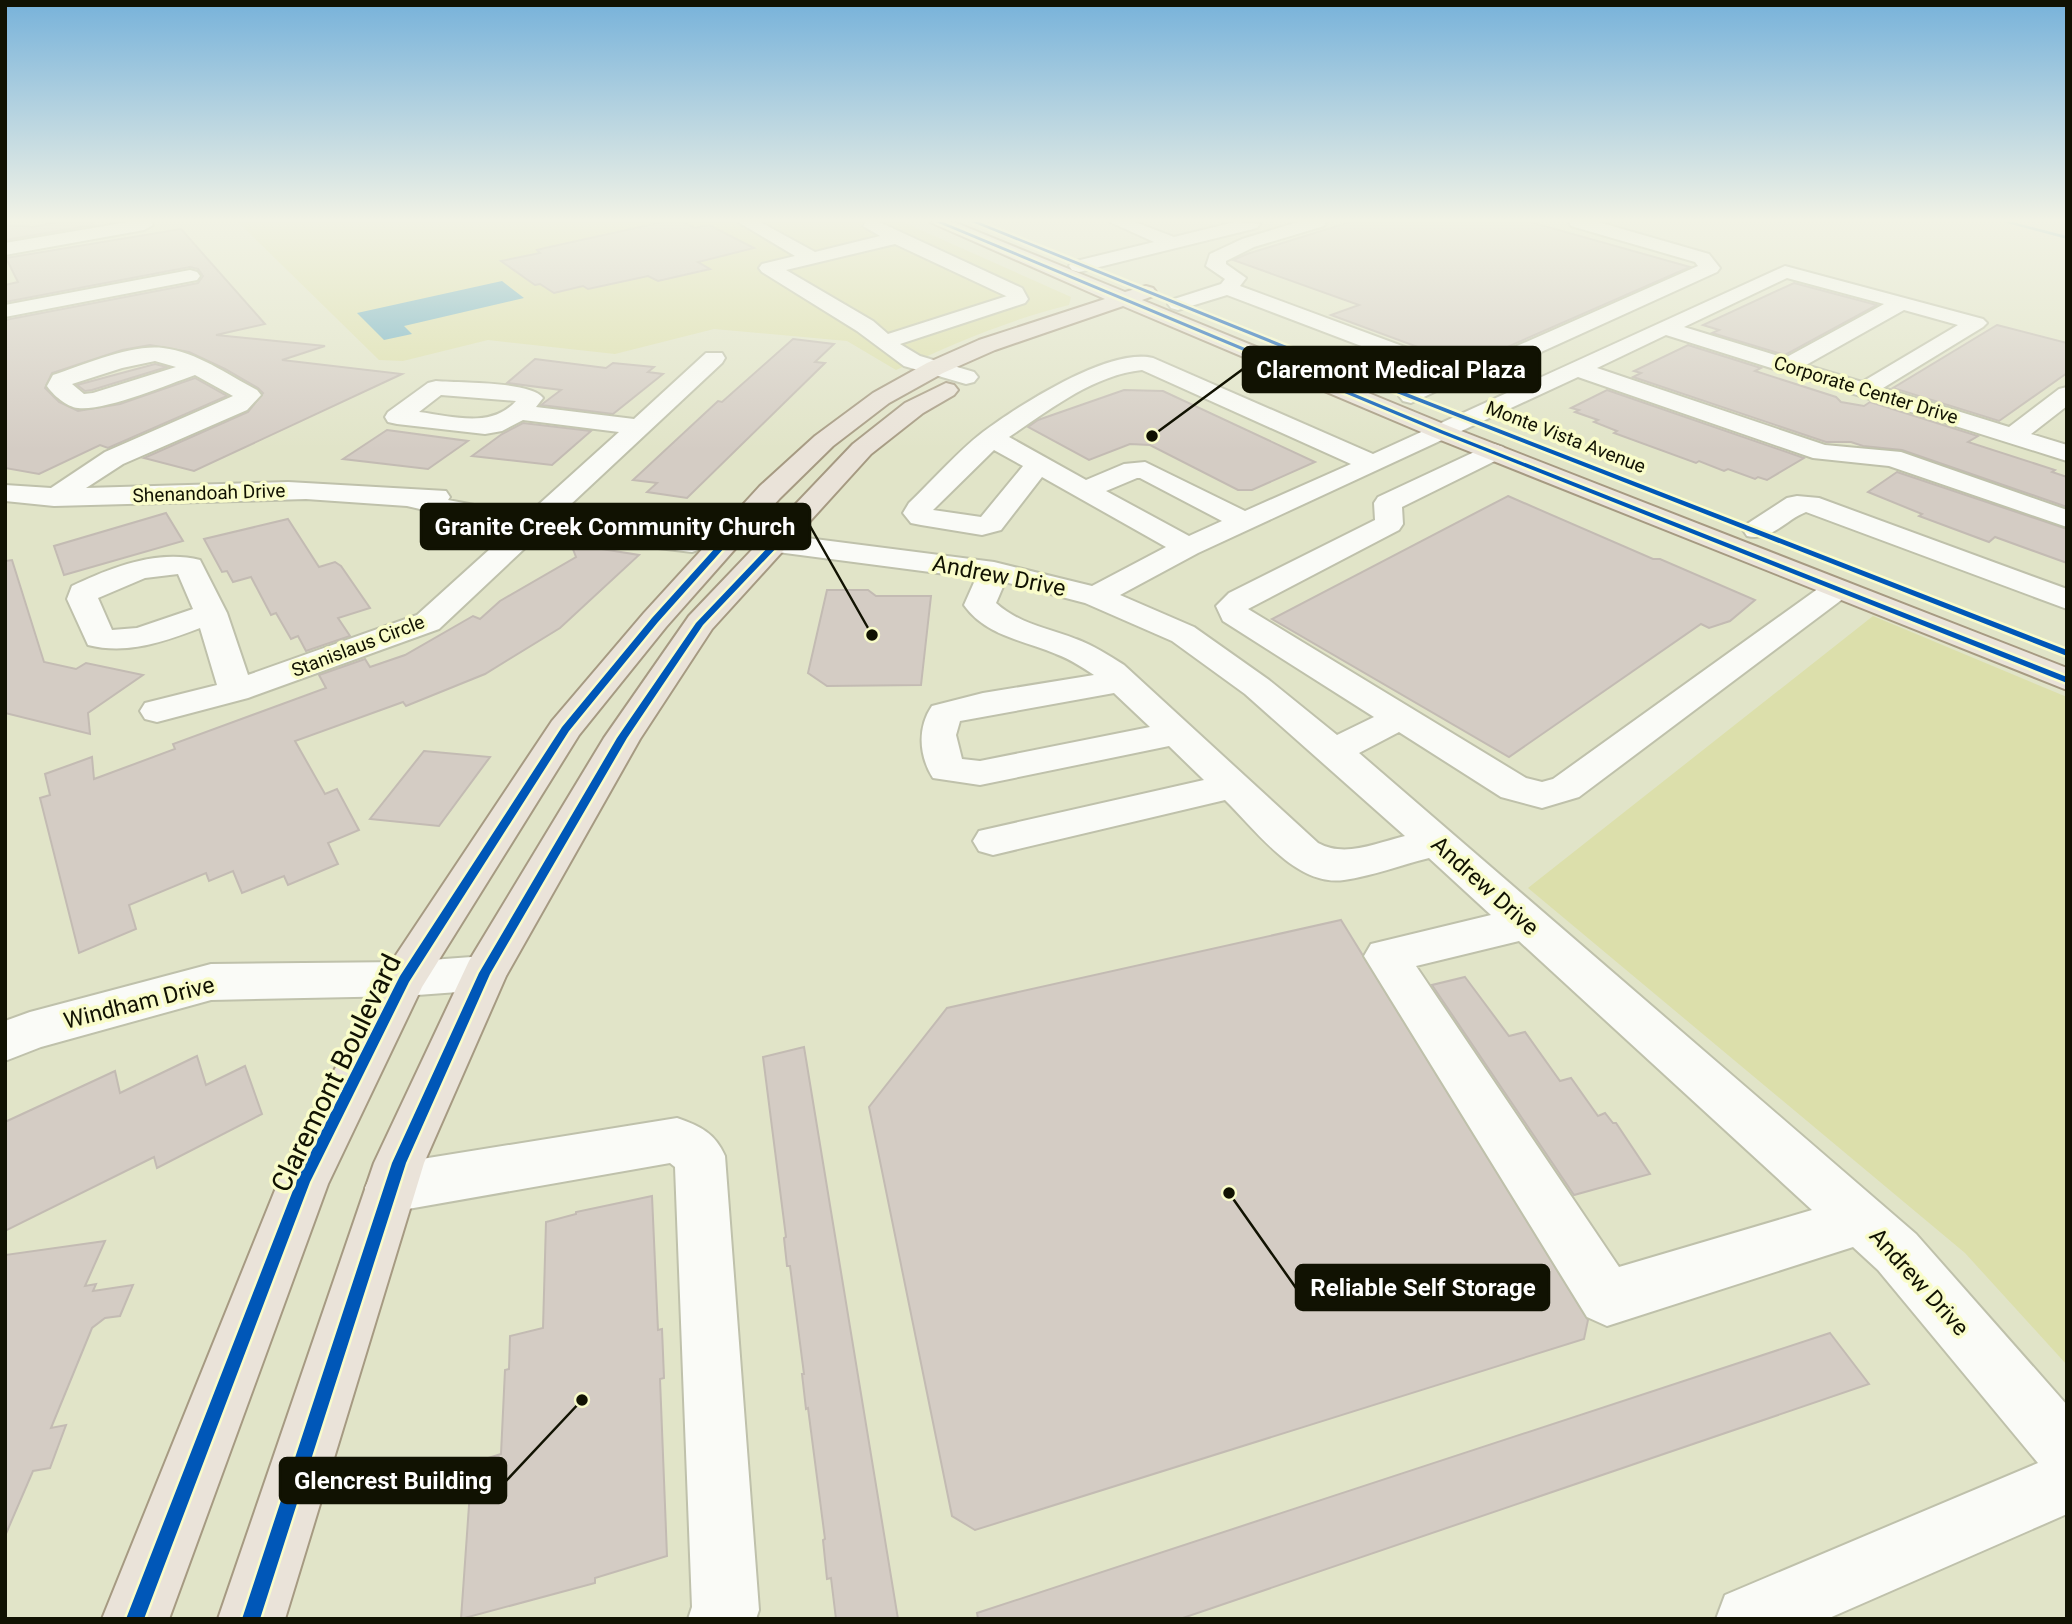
<svg xmlns="http://www.w3.org/2000/svg" width="2072" height="1624" font-family="Roboto,sans-serif">
<style>
.green{fill:#dcdfab}
.water{fill:#6fb0c4}
.lines{fill:none;stroke-linecap:round;stroke-linejoin:round}
.stream{fill:#6fb0c4;fill-rule:evenodd}
.building{fill:#d4ccc4;stroke:#c3bbb3;stroke-width:2}
.minor-casing{stroke:#bfc1ab;stroke-width:4}
.major-casing{stroke:#a69a82;stroke-width:4}
.minor{fill:#fafbf7;fill-rule:evenodd}
.major{fill:#eae3d9;fill-rule:evenodd}
.cycleway-casing{stroke:#f9fcca;stroke-width:5}
.cycleway{fill:#0057b8;fill-rule:evenodd}
.labels{text-anchor:middle;dominant-baseline:central;stroke-width:7;stroke-linejoin:round;paint-order:stroke}
.far-street-label{font-size:19px;fill:#111202;stroke:#f9fcca}
.street-label{font-size:23px;fill:#111202;stroke:#f9fcca}
.near-street-label{font-size:28px;fill:#111202;stroke:#f9fcca}
.leader{fill:none;stroke:#111202;stroke-width:2.5}
.callout-dot{fill:#111202;stroke:#f9fcca;stroke-width:2.5}
.callout{fill:#111202;stroke:#111202;stroke-width:2.5}
.callout-label{font-size:24px;text-anchor:middle;font-weight:bold;fill:#fff}
</style>
<rect width="100%" height="100%" fill="#e1e4c8"/>
<g class="green">
<path d="M238 222H903L1071 297 1069 305C1008 320 953 344 896 370L847 341 714 329 615 354 488 340 403 361 379 360Z"/>
<polygon points="1873,616 2067,697 2067,1365 1965,1253 1528,888"/>
</g>
<polygon class="water" points="502,281 524,298 404,326 412,334 384,340 357,313"/>
<g class="lines">
<polygon class="stream" points="2013,222 2067,236 2067,239 2003,222"/>
</g>
<g class="building">
<polygon points="58,222 91,222 93,225 5,240 5,225 33,227"/>
<polygon points="663,222 683,222 695,228 709,225 754,248 698,262 710,269 658,281 648,276 588,289 583,286 554,293 540,284 535,285 501,261 540,253 537,250 545,248"/>
<polygon points="1350,222 1530,222 1690,267 1473,362 1461,363 1331,315 1359,305 1233,260 1247,254"/>
<polygon points="181,229 265,324 216,335 325,346 282,360 402,374 194,471 144,458 248,412 263,393 258,388 225,369 189,352 150,345 122,350 52,373 45,388 59,402 78,411 120,404 195,378 227,396 108,448 100,445 39,474 5,468 5,320 198,283 203,276 198,269 190,267 5,302 5,285 18,282 6,258"/>
<polygon points="1794,283 1877,305 1785,355 1712,333 1719,330 1703,325"/>
<polygon points="1997,325 2067,343 2067,373 1999,421 1893,388"/>
<polygon points="793,339 834,344 815,362 825,363 687,498 647,492 657,483 633,480 718,401 722,402"/>
<polygon points="1688,345 1761,368 1755,371 1836,397 1841,402 1864,406 1870,402 1978,436 1968,442 2055,470 2052,472 2067,477 2067,507 1902,450 1863,446 1851,442 1826,442 1633,377 1641,373 1634,371"/>
<polygon points="535,359 606,368 613,363 654,367 648,372 663,374 613,414 541,405 561,390 507,383"/>
<polygon points="155,364 167,367 92,390 85,391 77,385"/>
<polygon points="1124,390 1163,391 1315,462 1252,490 1238,490 1150,445 1130,444 1089,460 1028,427 1038,420"/>
<polygon points="1607,390 1804,458 1767,480 1758,477 1755,479 1728,469 1724,471 1699,461 1696,463 1614,433 1617,431 1594,422 1598,420 1575,412 1579,410 1571,408"/>
<polygon points="523,423 591,431 552,465 472,456 502,434"/>
<polygon points="387,430 468,441 428,469 343,459"/>
<polygon points="1897,472 2067,529 2067,563 1995,537 1989,542 1919,516 1922,514 1868,492"/>
<polygon points="1508,496 1653,559 1660,559 1755,600 1730,621 1709,628 1701,624 1509,757 1272,619"/>
<polygon points="166,513 183,541 64,575 54,546"/>
<polygon points="288,519 319,567 335,562 341,566 370,608 338,618 350,636 306,651 298,636 291,639 276,613 271,615 251,577 233,582 227,571 222,572 204,539"/>
<polygon points="571,544 639,555 560,628 485,674 406,706 403,702 295,741 325,794 337,789 359,830 328,843 338,864 288,885 284,876 242,893 233,871 209,881 206,873 129,905 136,929 79,953 40,798 50,795 45,774 92,757 94,779 175,749 173,744 326,688 319,675 365,659 370,667 405,655 473,616 480,619 500,601 576,557"/>
<polygon points="12,560 44,662 76,669 86,663 143,675 88,713 90,734 5,713 5,561"/>
<polygon points="827,590 868,590 876,596 931,596 921,685 827,686 808,673"/>
<polygon points="424,751 490,757 439,826 370,819"/>
<polygon points="1341,920 1588,1320 1584,1339 975,1530 952,1516 869,1107 947,1008"/>
<polygon points="1465,977 1509,1036 1525,1032 1560,1081 1571,1078 1598,1116 1605,1113 1613,1123 1616,1123 1650,1174 1574,1195 1432,985"/>
<polygon points="804,1047 898,1619 836,1619 831,1578 827,1579 823,1540 825,1539 808,1408 806,1409 802,1374 804,1374 790,1266 787,1266 784,1238 786,1237 763,1057"/>
<polygon points="197,1056 206,1085 245,1066 262,1114 157,1168 154,1157 5,1231 5,1122 115,1071 120,1093"/>
<polygon points="652,1196 658,1330 662,1329 664,1378 660,1379 667,1556 595,1578 595,1583 461,1619 472,1463 501,1454 505,1370 509,1369 510,1336 543,1328 546,1222 576,1214 576,1212"/>
<polygon points="105,1241 85,1286 96,1284 93,1291 133,1285 120,1316 105,1318 92,1328 51,1428 66,1425 50,1468 33,1471 5,1536 5,1255"/>
<polygon points="1830,1333 1869,1384 1180,1619 978,1619 977,1613"/>
</g>
<g class="lines">
<g class="minor-casing">
<g id="minor">
<polygon points="128,222 151,222 153,225 144,230 5,255 5,243"/>
<path d="M738 222H760L815 252 880 236 863 226 866 222H879L1022 288 1028 299 1025 303 900 344 920 356 974 372 978 377 974 382 966 384 904 366 857 331 762 272 759 268 762 264 795 256ZM895 244 1006 296H1007L888 334 873 321 786 270Z"/>
<polygon points="1110,222 1135,222 1174,237 1235,222 1260,224 1257,228 1079,272 1072,270 1069,266 1072,262 1154,242"/>
<polygon points="1298,222 1326,222 1324,226 1254,247 1226,261 1226,264 1246,278 1240,286 1456,366 1474,365 1698,266 1695,262 1571,226 1569,222 1598,222 1709,254 1720,268 1717,272 1486,377 1460,380 1411,403 1403,401 1399,396 1403,391 1435,374 1227,295 1178,310 1171,308 1168,304 1171,300 1221,284 1225,279 1206,266 1210,254 1242,239"/>
<path d="M1785 266 1983 319 1987 323 1983 327 1883 388 2009 427 2059 389 2067 387V406L2031 434 2067 445V461L1666 335 1597 368 1825 445 1901 452 2067 510V527L1889 466 1813 458 1578 377 1198 553 1120 595 1194 627 1269 680 1337 735 1374 717 1223 621 1216 606 1229 593 1375 520 1374 503 1378 497 1485 447 1494 444 1503 447 1507 452 1503 457 1402 507 1403 524 1399 530 1248 609 1526 778 1542 782 1553 779 1826 583 1837 580 1848 583 1852 589 1848 595 1579 797 1542 808 1501 797 1399 732 1359 753 1916 1234 2067 1405V1514L1827 1619H1716L1725 1595 2038 1463 1878 1270 1853 1247 1607 1326 1587 1317 1364 956 1371 944 1491 915 1429 858C1401 865 1372 876 1344 880 1296 887 1256 830 1225 800L993 855 979 851 973 841 979 831 1204 780 1169 746 980 785 933 778C919 756 917 728 932 706L983 693 1094 675C1082 667 1070 659 1056 654 1023 640 986 636 964 605L976 578 716 544 692 552 540 534 439 629 248 698 157 722 145 719 140 711 145 703 217 685 200 628C163 642 127 655 88 645L67 599 72 586C110 568 157 549 200 560L227 613 248 675 417 615 511 530 407 506 306 499 54 506 5 501V485L51 488 105 452 233 396 195 375C166 385 106 411 78 408 67 407 53 395 47 386L53 375C84 365 131 344 163 348 197 352 228 375 257 390L261 395 247 410 123 464 86 488 288 482 446 491 450 497 448 500 527 515 619 432 523 420 502 431 485 434 397 424 388 422 385 417 388 412 428 383 436 381C458 383 531 381 543 398L536 407 634 419 706 353H722L725 358 722 363 555 519 690 534 714 526 994 562 1092 586 1166 547 1042 477 1001 530 982 535 921 525 911 523 903 513 909 503C933 480 957 452 983 432 1018 406 1109 347 1153 358L1373 454ZM1787 278 1884 304 1785 358 1684 327ZM1904 310 1958 325 1862 382 1806 365ZM155 361 176 367 93 393 84 394 72 384 122 368ZM1142 370 1351 464 1245 511 1145 462 1124 464 1086 480 1009 437C1048 411 1093 375 1142 370ZM441 395 516 401C491 429 452 416 419 412ZM994 450 1023 466 981 517 933 510ZM1137 478H1140L1222 521 1189 536 1106 491ZM178 574 193 609 137 628 112 630 98 598 145 578ZM1005 582 1085 603 1172 641 1245 694 1405 836C1376 843 1345 858 1318 843L1124 665C1108 655 1093 645 1076 639 1048 628 1019 624 996 603ZM1114 693 1150 727 980 761 962 759 956 735 960 721ZM1519 941 1812 1210 1619 1267 1416 966Z"/>
<polygon points="190,270 197,272 200,276 197,280 5,317 5,305"/>
<path d="M1797 496 1819 498 2067 589V609L1806 512C1785 520 1771 542 1747 536L1743 530 1747 524 1787 498Z"/>
<polygon points="485,956 501,961 507,973 501,985 485,990 404,996 211,1000 41,1047 5,1061 5,1021 30,1012 211,964 404,962"/>
<path d="M677 1118C700 1126 715 1133 725 1156L759 1610 756 1619H688L692 1607 675 1167 670 1163 391 1212 373 1205 365 1188 373 1171 391 1164Z"/>
</g>
</g>
<g class="major-casing">
<g id="major">
<polygon points="930,222 954,222 1125,292 1146,286 1153,288 1156,292 1153,296 1142,300 1451,427 2067,668 2067,690 1433,437 1123,306 995,350 943,373 889,403 833,446 780,498 666,627 579,735 422,987 328,1184 169,1619 102,1619 286,1163 388,967 552,721 644,613 760,486 815,436 873,393 927,363 979,340 1105,299"/>
<polygon points="946,383 954,385 958,390 954,395 923,413 871,454 712,629 640,739 506,976 424,1163 285,1619 218,1619 374,1163 469,961 604,738 689,616 853,444 905,403"/>
</g>
</g>
<use href="#minor" class="minor"/>
<use href="#major" class="major"/>
<g class="cycleway-casing">
<g id="cycleway">
<polygon points="936,222 943,222 1444,431 2067,677 2067,683 1440,433"/>
<polygon points="972,222 979,222 1309,355 2067,650 2067,656 1305,357"/>
<polygon points="726,536 732,536 733,538 658,622 569,731 409,982 310,1182 144,1619 126,1619 297,1180 400,976 562,727 652,618"/>
<polygon points="774,541 780,541 781,543 703,625 627,738 490,974 406,1163 260,1619 242,1619 392,1163 479,973 617,738 696,623"/>
</g>
</g>
<use href="#cycleway" class="cycleway"/>
</g>
<linearGradient id="sky" x2="0" y2="1"><stop stop-color="#77b2da"/><stop offset="0.49" stop-color="#f2f3e6"/><stop offset="1" stop-color="#f2f3e6" stop-opacity="0"/></linearGradient>
<rect width="2072" height="450" fill="url(#sky)"/>
<g class="labels">
<g class="far-street-label">
<text transform="translate(1866 390) rotate(17)">Corporate Center Drive</text>
<text transform="translate(1566 437) rotate(21)">Monte Vista Avenue</text>
<text transform="translate(209 493) rotate(-2)">Shenandoah Drive</text>
<text transform="translate(358 646) rotate(-21)">Stanislaus Circle</text>
</g>
<g class="street-label">
<text transform="translate(999 576) rotate(11)">Andrew Drive</text>
<text transform="translate(1485 886) rotate(42)">Andrew Drive</text>
<text transform="translate(139 1003) rotate(-14)">Windham Drive</text>
<text transform="translate(1919 1282) rotate(48)">Andrew Drive</text>
</g>
<g class="near-street-label">
<text transform="translate(336 1073) rotate(-64)">Claremont Boulevard</text>
</g>
</g>
<path class="leader" d="M1152 436L1243 369M872 635L810 526M1229 1193L1296 1288M582 1400L506 1481"/>
<g class="callout-dot">
<circle cx="1152" cy="436" r="7"/>
<circle cx="872" cy="635" r="7"/>
<circle cx="1229" cy="1193" r="7"/>
<circle cx="582" cy="1400" r="7"/>
</g>
<g class="callout">
<rect x="1243" y="347" width="297" height="45" rx="7"/>
<rect x="421" y="504" width="389" height="45" rx="7"/>
<rect x="1296" y="1265" width="253" height="45" rx="7"/>
<rect x="280" y="1458" width="226" height="45" rx="7"/>
</g>
<g class="callout-label">
<text x="1391" y="378">Claremont Medical Plaza</text>
<text x="615" y="535">Granite Creek Community Church</text>
<text x="1423" y="1296">Reliable Self Storage</text>
<text x="393" y="1489">Glencrest Building</text>
</g>
<rect width="2072" height="1624" fill="none" stroke="#111202" stroke-width="14"/>
</svg>
